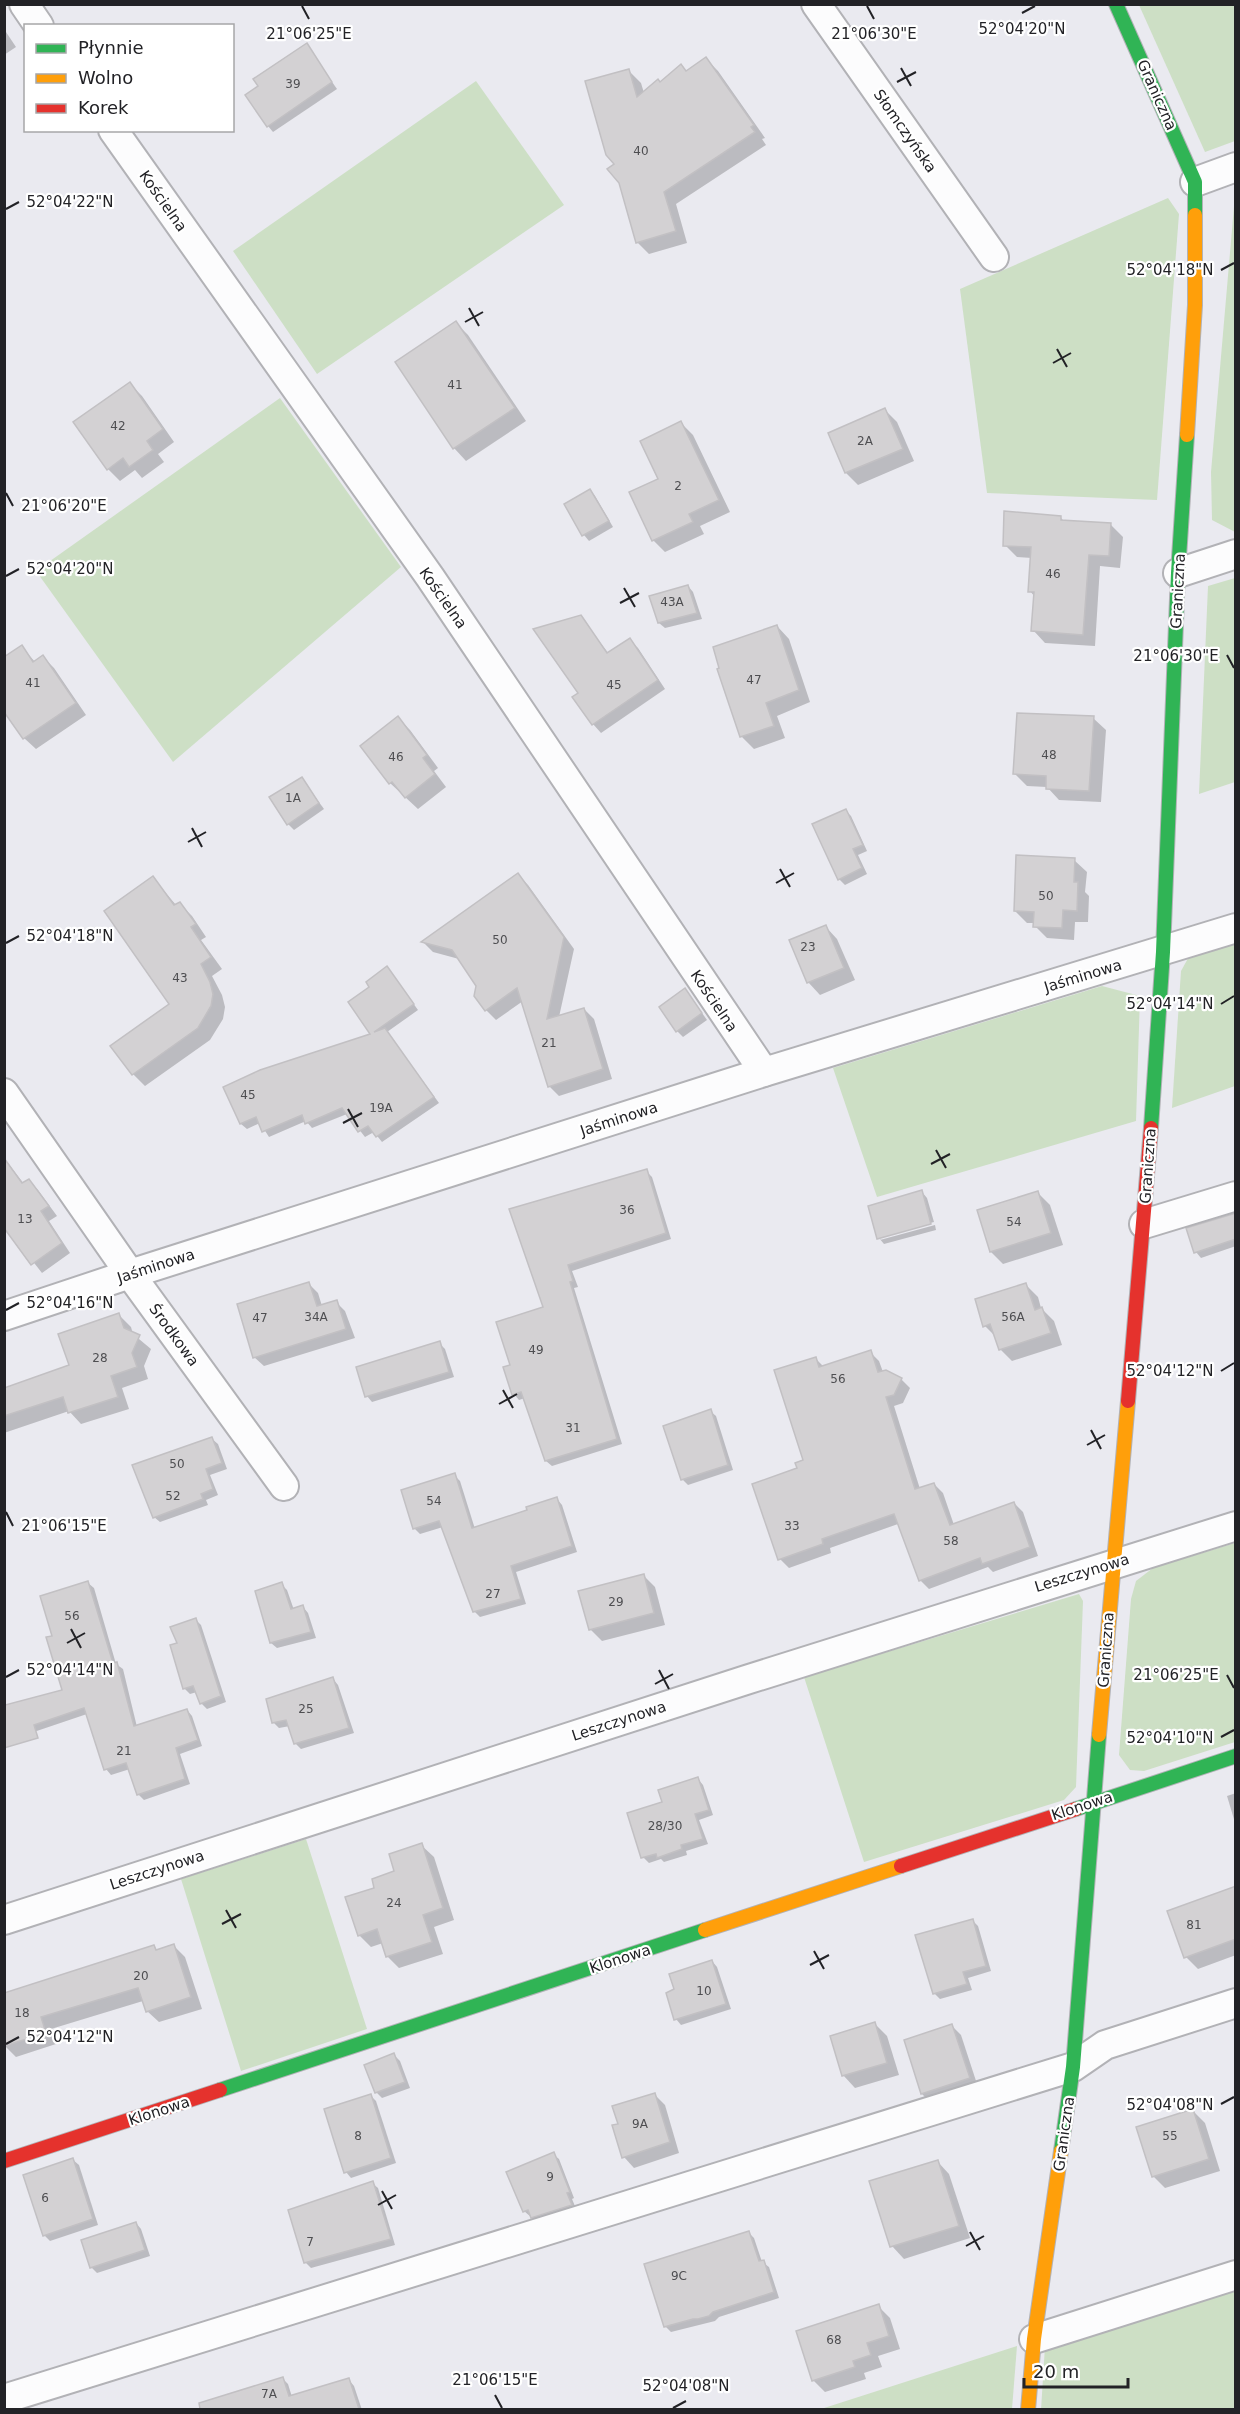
<svg xmlns="http://www.w3.org/2000/svg" width="1240" height="2414" font-family="'DejaVu Sans',sans-serif">
<style>
.green{fill:#cddfc5}
.shadow{fill:#0003}
.building{fill:#d3d1d3;stroke:#c2c0c3;stroke-width:1.5}
.lines{fill:none;stroke-linecap:round;stroke-linejoin:round}
.street-casing{stroke:#b2b2b6;stroke-width:32}
.fast-casing{stroke:#b2b2b6;stroke-width:16}
.slow-casing{stroke:#b2b2b6;stroke-width:16}
.jam-casing{stroke:#b2b2b6;stroke-width:16}
.street{stroke:#fcfcfd;stroke-width:28}
.fast{stroke:#30b455;stroke-width:14}
.slow{stroke:#ff9f0a;stroke-width:14}
.jam{stroke:#e5322d;stroke-width:14}
.ticks{fill:none;stroke:#222226;stroke-width:2}
.labels{text-anchor:middle;dominant-baseline:central;stroke-width:4.5;stroke-linejoin:round;paint-order:stroke}
.number-label{font-size:12px;fill:#4e4e51}
.street-label{font-size:15px;fill:#222226;stroke:#fff}
.ticks-label{font-size:15px;text-anchor:middle;fill:#222226;stroke:#fff;stroke-width:4.5;stroke-linejoin:round;paint-order:stroke}
</style>
<rect width="100%" height="100%" fill="#eaeaf0"/>
<g class="green">
<polygon points="1139,5 1235,5 1235,141 1205,152"/>
<polygon points="476,81 564,205 317,374 233,251"/>
<polygon points="1235,195 1236,195 1235,532 1212,520 1211,472"/>
<polygon points="1168,198 1179,214 1157,500 987,493 960,289"/>
<polygon points="280,398 401,567 173,762 36,571"/>
<polygon points="1235,578 1235,782 1199,794 1208,586"/>
<polygon points="1235,939 1235,1086 1172,1108 1181,971 1191,953"/>
<polygon points="1102,986 1140,996 1136,1121 877,1197 833,1068"/>
<polygon points="1235,1543 1235,1742 1144,1771 1130,1770 1119,1755 1131,1599 1136,1581 1153,1568"/>
<polygon points="1079,1594 1083,1601 1076,1787 1064,1800 864,1862 804,1677"/>
<polygon points="306,1839 367,2029 241,2071 181,1879"/>
<polygon points="1235,2286 1235,2409 1041,2410 1045,2346"/>
<polygon points="1017,2346 1012,2409 821,2409"/>
</g>
<g class="shadow">
<polygon points="4,29 16,47 4,55"/>
<polygon points="306,45 337,89 273,132 268,126"/>
<polygon points="706,59 718,71 765,138 762,139 766,145 676,204 687,243 649,254 637,242 616,164 629,71 641,83 644,93 687,72"/>
<polygon points="456,323 468,335 526,421 466,461 454,448 397,363"/>
<polygon points="130,384 142,396 174,442 158,454 164,462 142,478 135,470 120,481 108,469"/>
<polygon points="885,410 897,422 914,461 858,485 846,473 830,434"/>
<polygon points="681,423 693,435 730,512 700,526 704,534 665,552 653,540 660,480"/>
<polygon points="590,490 595,496 613,527 589,541 584,535 566,504"/>
<polygon points="1060,517 1065,522 1111,525 1123,537 1120,568 1100,566 1095,646 1045,643 1033,630 1035,597 1030,591 1032,558 1017,557 1005,545"/>
<polygon points="688,586 693,592 702,619 665,628 659,623"/>
<polygon points="580,617 609,654 629,640 638,648 665,689 601,733 593,724 580,693"/>
<polygon points="777,626 789,639 810,702 777,716 785,738 754,749 742,737 719,670"/>
<polygon points="22,647 35,662 43,657 54,668 86,715 36,749 24,738 4,710"/>
<polygon points="398,718 410,730 438,768 434,771 446,787 418,809 390,783"/>
<polygon points="1093,718 1106,730 1101,802 1059,800 1047,787 1027,786 1015,774"/>
<polygon points="302,779 324,809 294,830 288,824"/>
<polygon points="845,810 851,816 867,851 858,855 867,874 845,885 839,879"/>
<polygon points="1074,860 1087,872 1085,892 1089,896 1088,922 1075,922 1074,940 1047,938 1035,926 1035,923 1027,923 1015,911"/>
<polygon points="518,875 528,885 574,949 559,1017 584,1009 594,1019 612,1079 559,1096 549,1086 523,1001 496,1020 486,1010 477,985 459,959 433,952 423,942"/>
<polygon points="153,878 176,905 179,903 192,916 206,937 201,940 222,969 212,976 222,995 225,1007 223,1019 210,1040 145,1086 133,1074 171,1004"/>
<polygon points="825,926 837,939 855,980 820,995 808,982"/>
<polygon points="392,974 418,1010 387,1032 439,1103 382,1142 374,1132 365,1137 347,1114 312,1128 306,1121 269,1137 260,1123 247,1129 241,1124 225,1088 372,1034"/>
<polygon points="690,996 707,1020 683,1037 677,1031"/>
<polygon points="4,1158 24,1184 29,1181 38,1190 57,1216 49,1221 70,1253 42,1273 6,1227 4,1228"/>
<polygon points="646,1171 652,1177 671,1239 572,1271 578,1287 574,1288 622,1444 552,1466 546,1461 525,1398 519,1400 514,1394 512,1366 545,1308 511,1210"/>
<polygon points="922,1192 927,1198 934,1222 880,1236 880,1240 935,1225 936,1230 884,1244 879,1238"/>
<polygon points="1038,1193 1050,1205 1063,1245 1003,1264 991,1252"/>
<polygon points="1236,1215 1236,1246 1201,1258 1196,1252"/>
<polygon points="308,1283 318,1293 322,1306 336,1302 345,1311 355,1338 264,1366 254,1357"/>
<polygon points="1026,1285 1038,1297 1041,1308 1054,1321 1062,1345 1012,1361 1000,1349 996,1337 985,1326"/>
<polygon points="119,1315 131,1327 133,1334 151,1349 144,1366 148,1379 122,1388 129,1409 81,1424 69,1411 4,1433 4,1389 70,1366"/>
<polygon points="439,1343 445,1349 454,1377 372,1402 367,1396"/>
<polygon points="870,1352 879,1361 883,1372 901,1379 910,1388 903,1403 894,1406 920,1489 934,1484 943,1493 954,1525 1014,1503 1023,1512 1038,1556 993,1572 988,1567 929,1589 920,1580 898,1524 830,1548 831,1553 789,1568 780,1559 799,1469 805,1461 815,1358 824,1367"/>
<polygon points="710,1411 716,1416 733,1470 688,1485 682,1479"/>
<polygon points="212,1439 218,1444 227,1469 210,1475 218,1495 206,1500 208,1505 160,1522 154,1517"/>
<polygon points="454,1475 460,1481 475,1529 529,1511 557,1499 562,1505 577,1552 516,1572 526,1604 480,1617 474,1611 443,1527 420,1534 414,1528"/>
<polygon points="643,1575 655,1587 665,1625 602,1641 590,1629"/>
<polygon points="88,1583 94,1588 116,1664 123,1669 137,1727 187,1710 192,1716 202,1746 180,1754 190,1784 144,1800 138,1794 130,1769 111,1775 106,1769 87,1714 19,1737 63,1691 54,1637"/>
<polygon points="281,1584 287,1590 294,1610 303,1607 308,1613 316,1638 277,1648 271,1643"/>
<polygon points="195,1619 201,1625 226,1702 207,1709 201,1703 197,1692 190,1694 184,1688 179,1644"/>
<polygon points="333,1679 338,1685 354,1733 301,1749 295,1743 290,1726 279,1728 274,1723"/>
<polygon points="698,1779 703,1785 713,1815 699,1820 708,1844 686,1851 687,1855 664,1862 661,1859 649,1863 643,1857 664,1803"/>
<polygon points="1236,1793 1236,1826 1227,1796"/>
<polygon points="421,1845 434,1857 454,1920 434,1927 443,1954 399,1968 387,1956 383,1943 371,1947 359,1935 376,1888 396,1872"/>
<polygon points="1236,1895 1236,1955 1198,1969 1186,1957"/>
<polygon points="972,1920 978,1926 991,1971 968,1978 972,1990 940,1999 934,1993"/>
<polygon points="154,1946 158,1951 174,1946 185,1957 202,2009 159,2022 147,2011 143,2001 51,2029 56,2044 16,2057 4,2045 4,1995"/>
<polygon points="712,1961 717,1967 731,2009 681,2025 676,2019 676,1990"/>
<polygon points="875,2024 887,2036 899,2075 855,2088 843,2075"/>
<polygon points="952,2026 961,2035 978,2087 931,2103 922,2094"/>
<polygon points="394,2055 400,2061 410,2088 382,2098 376,2092"/>
<polygon points="654,2094 665,2105 679,2153 634,2168 624,2157 620,2124"/>
<polygon points="370,2095 376,2101 396,2163 351,2178 346,2172"/>
<polygon points="1193,2111 1205,2123 1220,2171 1165,2188 1153,2176"/>
<polygon points="553,2154 559,2159 574,2198 572,2199 577,2211 538,2223 524,2211"/>
<polygon points="73,2160 79,2165 98,2225 50,2241 44,2235"/>
<polygon points="937,2161 949,2174 970,2238 904,2259 892,2246"/>
<polygon points="372,2183 378,2188 395,2245 311,2268 305,2262"/>
<polygon points="136,2223 141,2229 150,2256 97,2273 91,2267"/>
<polygon points="748,2232 754,2238 762,2262 769,2267 779,2298 719,2317 715,2321 671,2332 665,2326"/>
<polygon points="878,2306 890,2318 900,2349 878,2356 882,2367 864,2373 866,2379 825,2392 813,2380"/>
<polygon points="282,2378 288,2384 292,2397 349,2380 354,2386 362,2410 217,2410 214,2400"/>
</g>
<g class="building">
<polygon points="307,43 332,82 267,127 245,95 258,86 253,79"/>
<polygon points="706,57 754,125 751,127 755,132 664,192 676,231 636,243 619,183 607,169 614,164 606,155 585,81 629,69 637,97 658,79 660,82 681,64 686,71"/>
<polygon points="456,321 515,408 453,449 395,362"/>
<polygon points="130,382 163,429 147,441 153,450 129,467 123,458 107,470 73,422"/>
<polygon points="885,408 903,449 845,473 828,433"/>
<polygon points="681,421 719,500 689,514 693,522 652,541 629,492 658,479 640,441"/>
<polygon points="590,489 609,521 582,536 564,504"/>
<polygon points="1004,511 1061,516 1061,520 1111,523 1109,556 1089,555 1083,635 1031,631 1034,592 1028,592 1031,547 1003,546"/>
<polygon points="688,585 697,613 658,623 649,596"/>
<polygon points="581,615 607,653 630,638 658,680 592,725 572,697 578,693 533,629"/>
<polygon points="777,625 799,690 766,703 774,726 740,737 717,669 719,668 713,647"/>
<polygon points="22,645 33,662 43,655 76,703 23,739 4,712 4,657"/>
<polygon points="1017,713 1094,716 1089,791 1046,789 1046,776 1013,774"/>
<polygon points="398,716 427,755 423,758 435,774 405,798 392,782 389,784 360,746"/>
<polygon points="302,777 319,803 287,825 269,797"/>
<polygon points="846,809 863,845 853,849 862,868 838,880 812,824"/>
<polygon points="1016,855 1075,858 1074,882 1078,882 1077,911 1063,910 1062,928 1033,927 1034,912 1014,911"/>
<polygon points="518,873 564,937 547,1019 584,1008 603,1069 548,1087 517,988 485,1011 474,996 476,986 452,950 421,942"/>
<polygon points="153,876 174,905 180,902 196,924 191,927 211,957 201,964 210,982 213,994 211,1006 198,1028 132,1075 110,1046 169,1004 104,911"/>
<polygon points="826,925 844,968 807,983 789,940"/>
<polygon points="387,966 414,1004 374,1032 385,1028 434,1097 376,1137 368,1126 358,1132 342,1108 305,1124 302,1115 262,1132 256,1117 240,1124 223,1087 260,1070 370,1034 348,1002 369,987 366,982"/>
<polygon points="685,988 702,1013 676,1032 659,1007"/>
<polygon points="4,1158 22,1183 29,1179 49,1206 41,1211 62,1243 31,1265 4,1228"/>
<polygon points="647,1169 666,1233 568,1265 573,1281 570,1282 617,1439 545,1461 521,1392 512,1395 503,1367 510,1365 496,1322 543,1307 509,1209"/>
<polygon points="922,1190 931,1224 877,1239 868,1206"/>
<polygon points="1038,1191 1051,1233 990,1252 977,1210"/>
<polygon points="1236,1213 1236,1239 1194,1253 1186,1228"/>
<polygon points="309,1282 317,1306 337,1300 346,1329 253,1358 237,1304"/>
<polygon points="1026,1283 1035,1310 1042,1307 1051,1333 999,1350 990,1324 983,1327 975,1299"/>
<polygon points="119,1313 124,1328 140,1335 132,1353 137,1367 111,1376 118,1397 68,1413 63,1397 4,1416 4,1388 69,1365 58,1334"/>
<polygon points="440,1341 449,1372 365,1397 356,1367"/>
<polygon points="871,1350 878,1372 886,1370 902,1378 894,1395 886,1397 915,1489 934,1483 950,1525 1014,1502 1030,1547 982,1564 980,1558 919,1581 894,1514 822,1539 823,1544 778,1560 752,1484 797,1468 795,1463 803,1460 774,1370 816,1357 819,1367"/>
<polygon points="711,1409 728,1465 681,1480 663,1426"/>
<polygon points="212,1437 222,1463 206,1469 213,1489 201,1494 203,1499 153,1518 132,1465"/>
<polygon points="455,1473 472,1528 527,1510 526,1507 557,1497 572,1546 511,1566 521,1599 473,1612 439,1521 413,1529 401,1490"/>
<polygon points="644,1574 654,1613 589,1630 578,1591"/>
<polygon points="88,1581 113,1663 117,1662 134,1726 187,1709 198,1740 176,1748 185,1779 137,1795 126,1763 104,1770 84,1708 34,1725 38,1738 4,1748 5,1705 62,1690 46,1637 52,1636 40,1596"/>
<polygon points="282,1582 291,1609 303,1605 311,1632 270,1643 255,1591"/>
<polygon points="196,1618 221,1696 200,1704 193,1686 183,1689 170,1645 177,1643 170,1627"/>
<polygon points="333,1677 349,1728 294,1744 286,1720 272,1723 266,1699"/>
<polygon points="698,1777 709,1810 695,1814 703,1839 681,1845 682,1849 657,1858 656,1854 641,1858 627,1813 662,1802 658,1790"/>
<polygon points="422,1843 443,1908 423,1915 432,1942 386,1957 377,1929 358,1936 345,1897 374,1888 372,1879 394,1871 389,1854"/>
<polygon points="1236,1886 1236,1939 1184,1958 1167,1911"/>
<polygon points="973,1919 986,1966 963,1972 967,1984 933,1994 915,1935"/>
<polygon points="174,1944 191,1997 146,2012 138,1988 41,2017 46,2033 4,2046 4,1993 154,1945 156,1950"/>
<polygon points="712,1960 726,2004 674,2020 666,1993 674,1989 669,1974"/>
<polygon points="875,2022 887,2063 842,2076 830,2036"/>
<polygon points="952,2024 970,2078 921,2094 904,2040"/>
<polygon points="394,2053 405,2082 375,2093 364,2065"/>
<polygon points="655,2093 670,2142 622,2158 612,2125 618,2124 612,2106"/>
<polygon points="371,2094 391,2158 344,2173 324,2109"/>
<polygon points="1193,2109 1209,2159 1152,2177 1136,2127"/>
<polygon points="554,2152 570,2192 567,2193 572,2205 531,2218 528,2210 523,2212 506,2172"/>
<polygon points="73,2158 93,2219 43,2236 23,2175"/>
<polygon points="938,2160 959,2226 890,2247 869,2181"/>
<polygon points="373,2181 391,2239 304,2263 288,2210"/>
<polygon points="136,2222 145,2250 90,2268 81,2240"/>
<polygon points="749,2231 759,2261 764,2260 774,2292 713,2312 709,2316 698,2319 693,2319 664,2327 644,2264"/>
<polygon points="879,2304 889,2336 867,2343 871,2355 853,2361 855,2367 812,2381 796,2331"/>
<polygon points="283,2377 289,2396 349,2378 359,2409 200,2409 199,2403"/>
</g>
<g class="lines">
<g class="street-casing">
<g id="street">
<polyline points="24,4 39,26"/>
<polyline points="816,4 994,257"/>
<polyline points="113,130 430,577 764,1072"/>
<polyline points="1195,182 1236,167"/>
<polyline points="1178,573 1236,554"/>
<polyline points="4,1093 130,1274 284,1486"/>
<polyline points="1144,1224 1236,1196"/>
<polyline points="4,1316 130,1274 764,1072 1236,928"/>
<polyline points="4,1920 746,1680 1236,1526"/>
<polyline points="1034,2339 1236,2275"/>
<polyline points="4,2399 1073,2067 1105,2045 1236,2003"/>
</g>
</g>
<g class="fast-casing">
<g id="fast">
<polyline points="1116,4 1195,182 1195,215"/>
<polyline points="1151,1128 1163,952 1178,573 1187,435"/>
<polyline points="1076,1809 1236,1756"/>
<polyline points="220,2090 705,1930"/>
<polyline points="1061,2151 1073,2067 1099,1735"/>
</g>
</g>
<g class="slow-casing">
<g id="slow">
<polyline points="1187,435 1195,305 1195,215"/>
<polyline points="1099,1735 1128,1401"/>
<polyline points="705,1930 901,1866"/>
<polyline points="1028,2410 1034,2339 1061,2151"/>
</g>
</g>
<g class="jam-casing">
<g id="jam">
<polyline points="1128,1401 1151,1128"/>
<polyline points="901,1866 1076,1809"/>
<polyline points="4,2161 220,2090"/>
</g>
</g>
<use href="#street" class="street"/>
<use href="#fast" class="fast"/>
<use href="#slow" class="slow"/>
<use href="#jam" class="jam"/>
</g>
<path class="ticks" d="M302 6 309 19M867 6 874 19M1022 13 1035 6M901 68 911 86M897 82 916 72M6 209 19 202M1221 270 1234 263M469 308 479 326M465 322 483 312M1057 349 1067 367M1053 363 1071 353M6 493 13 506M6 576 19 569M624 588 635 607M620 603 639 593M1227 655 1234 668M192 828 202 847M188 842 206 832M780 869 790 887M776 883 794 873M6 943 19 936M1221 1004 1234 996M348 1109 358 1127M343 1123 362 1113M936 1150 946 1168M931 1164 950 1154M6 1310 19 1303M1221 1371 1234 1363M503 1390 513 1408M499 1404 517 1394M1091 1430 1101 1449M1087 1445 1105 1435M6 1512 13 1526M71 1629 81 1648M67 1643 85 1633M659 1670 669 1689M1227 1675 1234 1688M6 1677 19 1670M655 1684 673 1674M1221 1737 1234 1730M226 1910 236 1928M222 1924 241 1914M814 1951 824 1969M810 1965 829 1955M6 2044 19 2037M1221 2104 1234 2097M382 2191 392 2209M378 2205 396 2195M970 2232 980 2250M966 2246 984 2236M495 2395 502 2408M673 2408 686 2401"/>
<g class="labels">
<g class="number-label">
<text x="293" y="84">39</text>
<text x="641" y="151">40</text>
<text x="455" y="385">41</text>
<text x="118" y="426">42</text>
<text x="865" y="441">2A</text>
<text x="678" y="486">2</text>
<text x="1053" y="574">46</text>
<text x="672" y="602">43A</text>
<text x="754" y="680">47</text>
<text x="33" y="683">41</text>
<text x="614" y="685">45</text>
<text x="1049" y="755">48</text>
<text x="396" y="757">46</text>
<text x="293" y="798">1A</text>
<text x="1046" y="896">50</text>
<text x="500" y="940">50</text>
<text x="808" y="947">23</text>
<text x="180" y="978">43</text>
<text x="549" y="1043">21</text>
<text x="248" y="1095">45</text>
<text x="381" y="1108">19A</text>
<text x="627" y="1210">36</text>
<text x="25" y="1219">13</text>
<text x="1014" y="1222">54</text>
<text x="316" y="1317">34A</text>
<text x="1013" y="1317">56A</text>
<text x="260" y="1318">47</text>
<text x="536" y="1350">49</text>
<text x="100" y="1358">28</text>
<text x="838" y="1379">56</text>
<text x="573" y="1428">31</text>
<text x="177" y="1464">50</text>
<text x="173" y="1496">52</text>
<text x="434" y="1501">54</text>
<text x="792" y="1526">33</text>
<text x="951" y="1541">58</text>
<text x="493" y="1594">27</text>
<text x="616" y="1602">29</text>
<text x="72" y="1616">56</text>
<text x="306" y="1709">25</text>
<text x="124" y="1751">21</text>
<text x="665" y="1826">28/30</text>
<text x="394" y="1903">24</text>
<text x="1194" y="1925">81</text>
<text x="141" y="1976">20</text>
<text x="704" y="1991">10</text>
<text x="22" y="2013">18</text>
<text x="640" y="2124">9A</text>
<text x="358" y="2136">8</text>
<text x="1170" y="2136">55</text>
<text x="550" y="2177">9</text>
<text x="45" y="2198">6</text>
<text x="310" y="2242">7</text>
<text x="679" y="2276">9C</text>
<text x="834" y="2340">68</text>
<text x="269" y="2394">7A</text>
</g>
<g class="street-label">
<text transform="translate(1157 95) rotate(66)">Graniczna</text>
<text transform="translate(905 131) rotate(55)">Słomczyńska</text>
<text transform="translate(163 201) rotate(55)">Kościelna</text>
<text transform="translate(1178 591) rotate(-87)">Graniczna</text>
<text transform="translate(443 598) rotate(55)">Kościelna</text>
<text transform="translate(1083 976) rotate(-17)">Jaśminowa</text>
<text transform="translate(714 1001) rotate(56)">Kościelna</text>
<text transform="translate(619 1119) rotate(-18)">Jaśminowa</text>
<text transform="translate(1148 1166) rotate(-86)">Graniczna</text>
<text transform="translate(156 1266) rotate(-18)">Jaśminowa</text>
<text transform="translate(174 1335) rotate(54)">Środkowa</text>
<text transform="translate(1082 1573) rotate(-17)">Leszczynowa</text>
<text transform="translate(1106 1650) rotate(-86)">Graniczna</text>
<text transform="translate(619 1721) rotate(-18)">Leszczynowa</text>
<text transform="translate(1082 1806) rotate(-18)">Klonowa</text>
<text transform="translate(157 1870) rotate(-18)">Leszczynowa</text>
<text transform="translate(620 1959) rotate(-18)">Klonowa</text>
<text transform="translate(159 2111) rotate(-18)">Klonowa</text>
<text transform="translate(1064 2134) rotate(-82)">Graniczna</text>
</g>
</g>
<g class="ticks-label">
<text x="1022" y="34">52°04'20"N</text>
<text x="309" y="39">21°06'25"E</text>
<text x="874" y="39">21°06'30"E</text>
<text x="70" y="207">52°04'22"N</text>
<text x="1170" y="275">52°04'18"N</text>
<text x="64" y="511">21°06'20"E</text>
<text x="70" y="574">52°04'20"N</text>
<text x="1176" y="661">21°06'30"E</text>
<text x="70" y="941">52°04'18"N</text>
<text x="1170" y="1009">52°04'14"N</text>
<text x="70" y="1308">52°04'16"N</text>
<text x="1170" y="1376">52°04'12"N</text>
<text x="64" y="1531">21°06'15"E</text>
<text x="70" y="1675">52°04'14"N</text>
<text x="1176" y="1680">21°06'25"E</text>
<text x="1170" y="1743">52°04'10"N</text>
<text x="70" y="2042">52°04'12"N</text>
<text x="1170" y="2110">52°04'08"N</text>
<text x="495" y="2385">21°06'15"E</text>
<text x="686" y="2391">52°04'08"N</text>
</g>
<rect width="1240" height="2414" fill="none" stroke="#222226" stroke-width="12"/>
<rect x="24" y="24" width="210" height="108" fill="#ffffff" stroke="#a7a7a8" stroke-width="1.5"/>
<rect x="36" y="44" width="30" height="9" fill="#30b455" stroke="#a7a7a8" stroke-width="1.5"/>
<text x="78" y="54" font-size="18" fill="#222226">Płynnie</text>
<rect x="36" y="74" width="30" height="9" fill="#ff9f0a" stroke="#a7a7a8" stroke-width="1.5"/>
<text x="78" y="84" font-size="18" fill="#222226">Wolno</text>
<rect x="36" y="104" width="30" height="9" fill="#e5322d" stroke="#a7a7a8" stroke-width="1.5"/>
<text x="78" y="114" font-size="18" fill="#222226">Korek</text>
<path d="M1024 2378v9h104v-9" fill="none" stroke="#222226" stroke-width="3"/>
<text x="1033" y="2378" font-size="18" fill="#222226" stroke="#ffffff" stroke-width="4.5" paint-order="stroke">20 m</text>
</svg>
